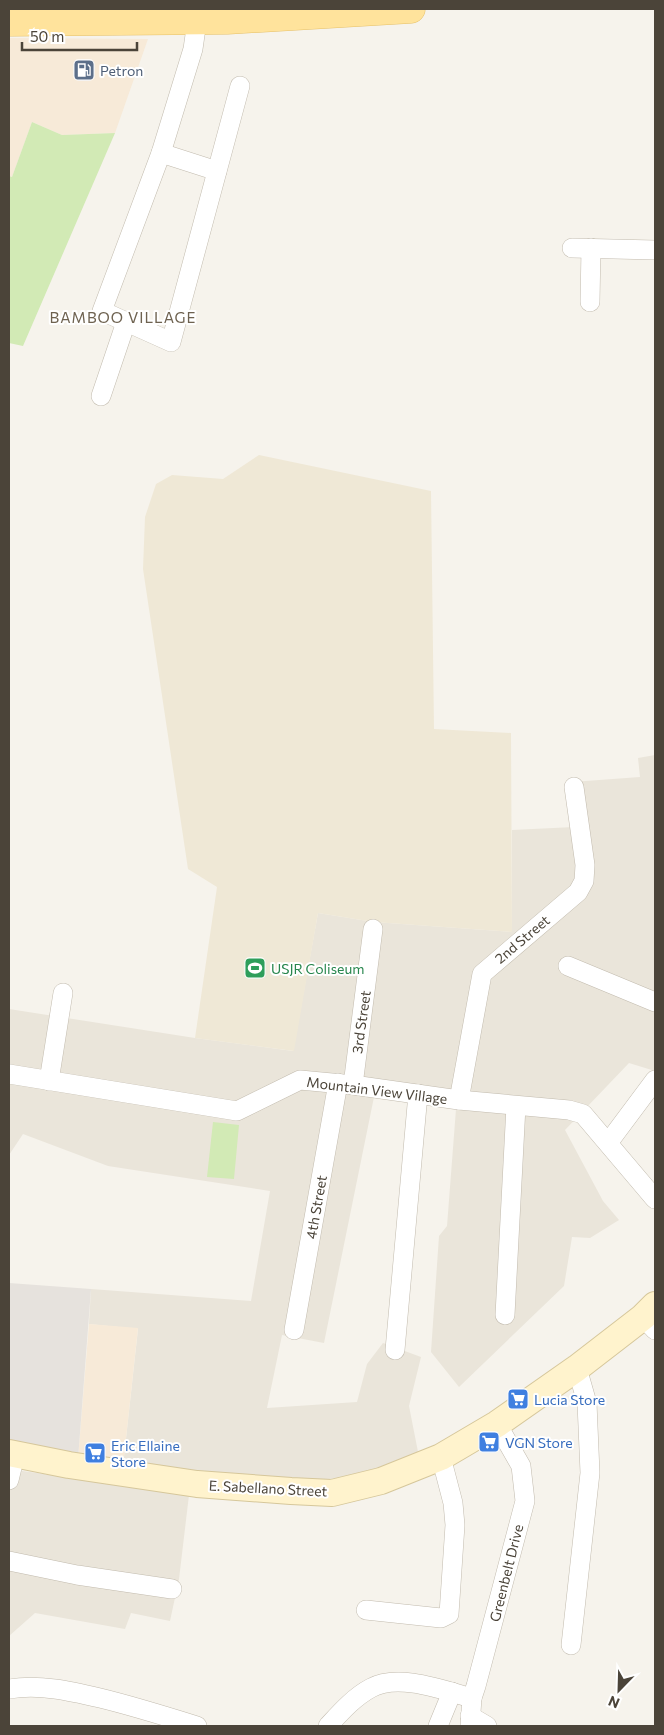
<svg xmlns="http://www.w3.org/2000/svg" width="664" height="1735" font-family="Commissioner,sans-serif">
<style>
.residential{fill:#eae5da}
.commercial{fill:#f7ead8}
.industrial{fill:#e6e2dd}
.education{fill:#efe8d6}
.green{fill:#d2eab5}
.lines{fill:none;stroke-linecap:round;stroke-linejoin:round}
.street-casing{stroke:#c2bbae;stroke-width:20}
.secondary-casing{stroke:#d6c79b;stroke-width:28}
.primary-casing{stroke:#e6c16a;stroke-width:29}
.street{stroke:#fff;stroke-width:19}
.secondary{stroke:#fff3cd;stroke-width:26}
.primary{stroke:#ffe39c;stroke-width:28}
.labels{text-anchor:middle;dominant-baseline:central;stroke-width:4;stroke-linejoin:round;paint-order:stroke}
.service-label{font-size:14px;fill:#4e5e75;stroke:#fff;text-anchor:start}
.street-label{font-size:14px;fill:#4b4439;stroke:#fff}
.leisure-label{font-size:14px;fill:#27864d;stroke:#fff;text-anchor:start}
.shop-label{font-size:14px;fill:#366cbe;stroke:#fff;text-anchor:start}
.neighbourhood-label{font-size:15px;letter-spacing:1px;fill:#6e6250;stroke:#fff}
</style>
<rect width="100%" height="100%" fill="#f6f3ec"/>
<g class="residential">
<polygon points="655,755 655,1071 629,1063 565,1130 603,1201 619,1220 590,1238 572,1237 564,1286 459,1387 431,1352 439,1236 447,1226 456,1109 374,1097 324,1343 282,1335 267,1408 357,1402 367,1364 383,1343 421,1357 409,1406 419,1457 344,1478 289,1481 123,1466 138,1329 89,1324 91,1289 251,1301 270,1191 108,1166 23,1134 9,1155 9,1009 195,1038 293,1051 318,913 374,922 512,932 512,830 574,827 572,782 640,777 638,758"/>
<polygon points="9,1469 189,1495 179,1579 170,1621 131,1613 125,1629 35,1613 9,1636"/>
</g>
<g class="commercial">
<polygon points="9,38 148,39 115,133 62,135 32,122 12,177 9,176"/>
<polygon points="89,1324 138,1328 123,1466 78,1459"/>
</g>
<polygon class="industrial" points="9,1283 91,1289 78,1459 9,1445"/>
<polygon class="education" points="259,455 431,491 434,729 511,733 512,932 374,922 318,913 294,1051 195,1038 217,887 188,869 143,569 145,517 156,484 172,475 223,479"/>
<g class="green">
<polygon points="32,122 62,135 115,133 23,346 9,343 9,176 12,177"/>
<polygon points="213,1122 239,1125 234,1179 207,1177"/>
</g>
<g class="lines">
<g class="street-casing">
<g id="street">
<polyline points="197,21 193,49 161,153 102,311 171,342 240,86"/>
<polyline points="161,153 217,171"/>
<polyline points="572,248 655,250"/>
<polyline points="590,302 591,248"/>
<polyline points="101,396 126,322"/>
<polyline points="568,966 655,1002"/>
<polyline points="9,1074 237,1111 300,1080 353,1085 459,1100 569,1110 583,1114 655,1199"/>
<polyline points="49,1081 63,993"/>
<polyline points="353,1085 373,929"/>
<polyline points="459,1100 482,974 578,892 584,881 585,865 574,787"/>
<polyline points="608,1143 655,1080"/>
<polyline points="505,1315 516,1106"/>
<polyline points="643,1317 655,1330"/>
<polyline points="294,1330 338,1083"/>
<polyline points="395,1350 418,1094"/>
<polyline points="9,1480 15,1455"/>
<polyline points="9,1561 77,1575 172,1589"/>
<polyline points="366,1610 441,1618 449,1614 455,1525 453,1503 441,1457"/>
<polyline points="571,1645 590,1473 587,1403 577,1368"/>
<path d="M9 1689C40 1684 70 1691 100 1698 133 1706 165 1716 197 1726"/>
<polyline points="470,1716 487,1726"/>
<path d="M328 1726C340 1713 354 1697 371 1688 398 1673 443 1690 472 1698"/>
<polyline points="438,1726 452,1692"/>
<polyline points="470,1726 472,1698 476,1686 525,1501 521,1466 497,1424"/>
</g>
</g>
<g class="secondary-casing">
<polyline id="secondary" points="9,1453 69,1465 197,1484 291,1491 332,1493 381,1481 441,1457 497,1424 577,1368 643,1317 655,1305"/>
</g>
<g class="primary-casing">
<polyline id="primary" points="9,22 227,20 411,9"/>
</g>
<use href="#street" class="street"/>
<use href="#secondary" class="secondary"/>
<use href="#primary" class="primary"/>
</g>
<defs>
<g id="fuel-square" transform="scale(1.125)"><rect x="-9" y="-9" width="18" height="18" rx="4" fill="#5c6f8a" stroke="#fff"/><path d="M-5.5-6h7V0h2V4h1.3V-2.5L3-4.5l.8-.8L6-3V5H2.5V1h-1V6h-7ZM-4.2-4.7v3.2H.2V-4.7Z" fill="#fff"/></g>
<g id="stadium-square" transform="scale(1.125)"><rect x="-9" y="-9" width="18" height="18" rx="4" fill="#2e9e5b" stroke="#fff"/><path d="M0-5a6.5 5 0 1 0 0 10a6.5 5 0 1 0 0-10ZM-3.5-1.8h7v3.6h-7Z" fill="#fff"/></g>
<g id="supermarket-square" transform="scale(1.125)"><rect x="-9" y="-9" width="18" height="18" rx="4" fill="#3f7fe0" stroke="#fff"/><path d="M-6-5.5h2.5l.6 2H6L4.5 2H-2.5L-4.4-4H-6ZM-1.5 3.2a1.3 1.3 0 1 0 .1 0ZM3 3.2a1.3 1.3 0 1 0 .1 0Z" fill="#fff"/></g>
</defs>
<g fill-rule="evenodd">
<use href="#fuel-square" x="84" y="70"/>
<use href="#stadium-square" x="255" y="968"/>
<use href="#supermarket-square" x="518" y="1399"/>
<use href="#supermarket-square" x="489" y="1442"/>
<use href="#supermarket-square" x="95" y="1453"/>
</g>
<g class="labels">
<g class="service-label">
<text x="100" y="70">Petron</text>
</g>
<g class="street-label">
<text transform="translate(522 939) rotate(-40)">2nd Street</text>
<text transform="translate(361 1022) rotate(-82)">3rd Street</text>
<text transform="translate(377 1090) rotate(7)">Mountain View Village</text>
<text transform="translate(316 1207) rotate(-80)">4th Street</text>
<text transform="translate(268 1488) rotate(3)">E. Sabellano Street</text>
<text transform="translate(506 1573) rotate(-76)">Greenbelt Drive</text>
</g>
<g class="leisure-label">
<text x="271" y="968">USJR Coliseum</text>
</g>
<g class="shop-label">
<text x="534" y="1399">Lucia Store</text>
<text x="505" y="1442">VGN Store</text>
<text x="111" y="1445">Eric Ellaine<tspan x="111" dy="16">Store</tspan></text>
</g>
<g class="neighbourhood-label">
<text x="123" y="317">BAMBOO VILLAGE</text>
</g>
</g>
<rect width="664" height="1735" fill="none" stroke="#4b4439" stroke-width="20"/>
<g transform="translate(619 1690) rotate(203)" stroke="#ffffff" stroke-width="4" paint-order="stroke">
<path d="M0-4L9 19L0 12L-9 19Z" fill="#4b4439"/>
<text y="-8" font-size="14" font-weight="bold" text-anchor="middle" fill="#4b4439">N</text>
</g>
<path d="M22 42v8h115v-8" fill="none" stroke="#4b4439" stroke-width="2.5"/>
<text x="30" y="42" font-size="15" fill="#4b4439" stroke="#ffffff" stroke-width="4" paint-order="stroke">50 m</text>
</svg>
